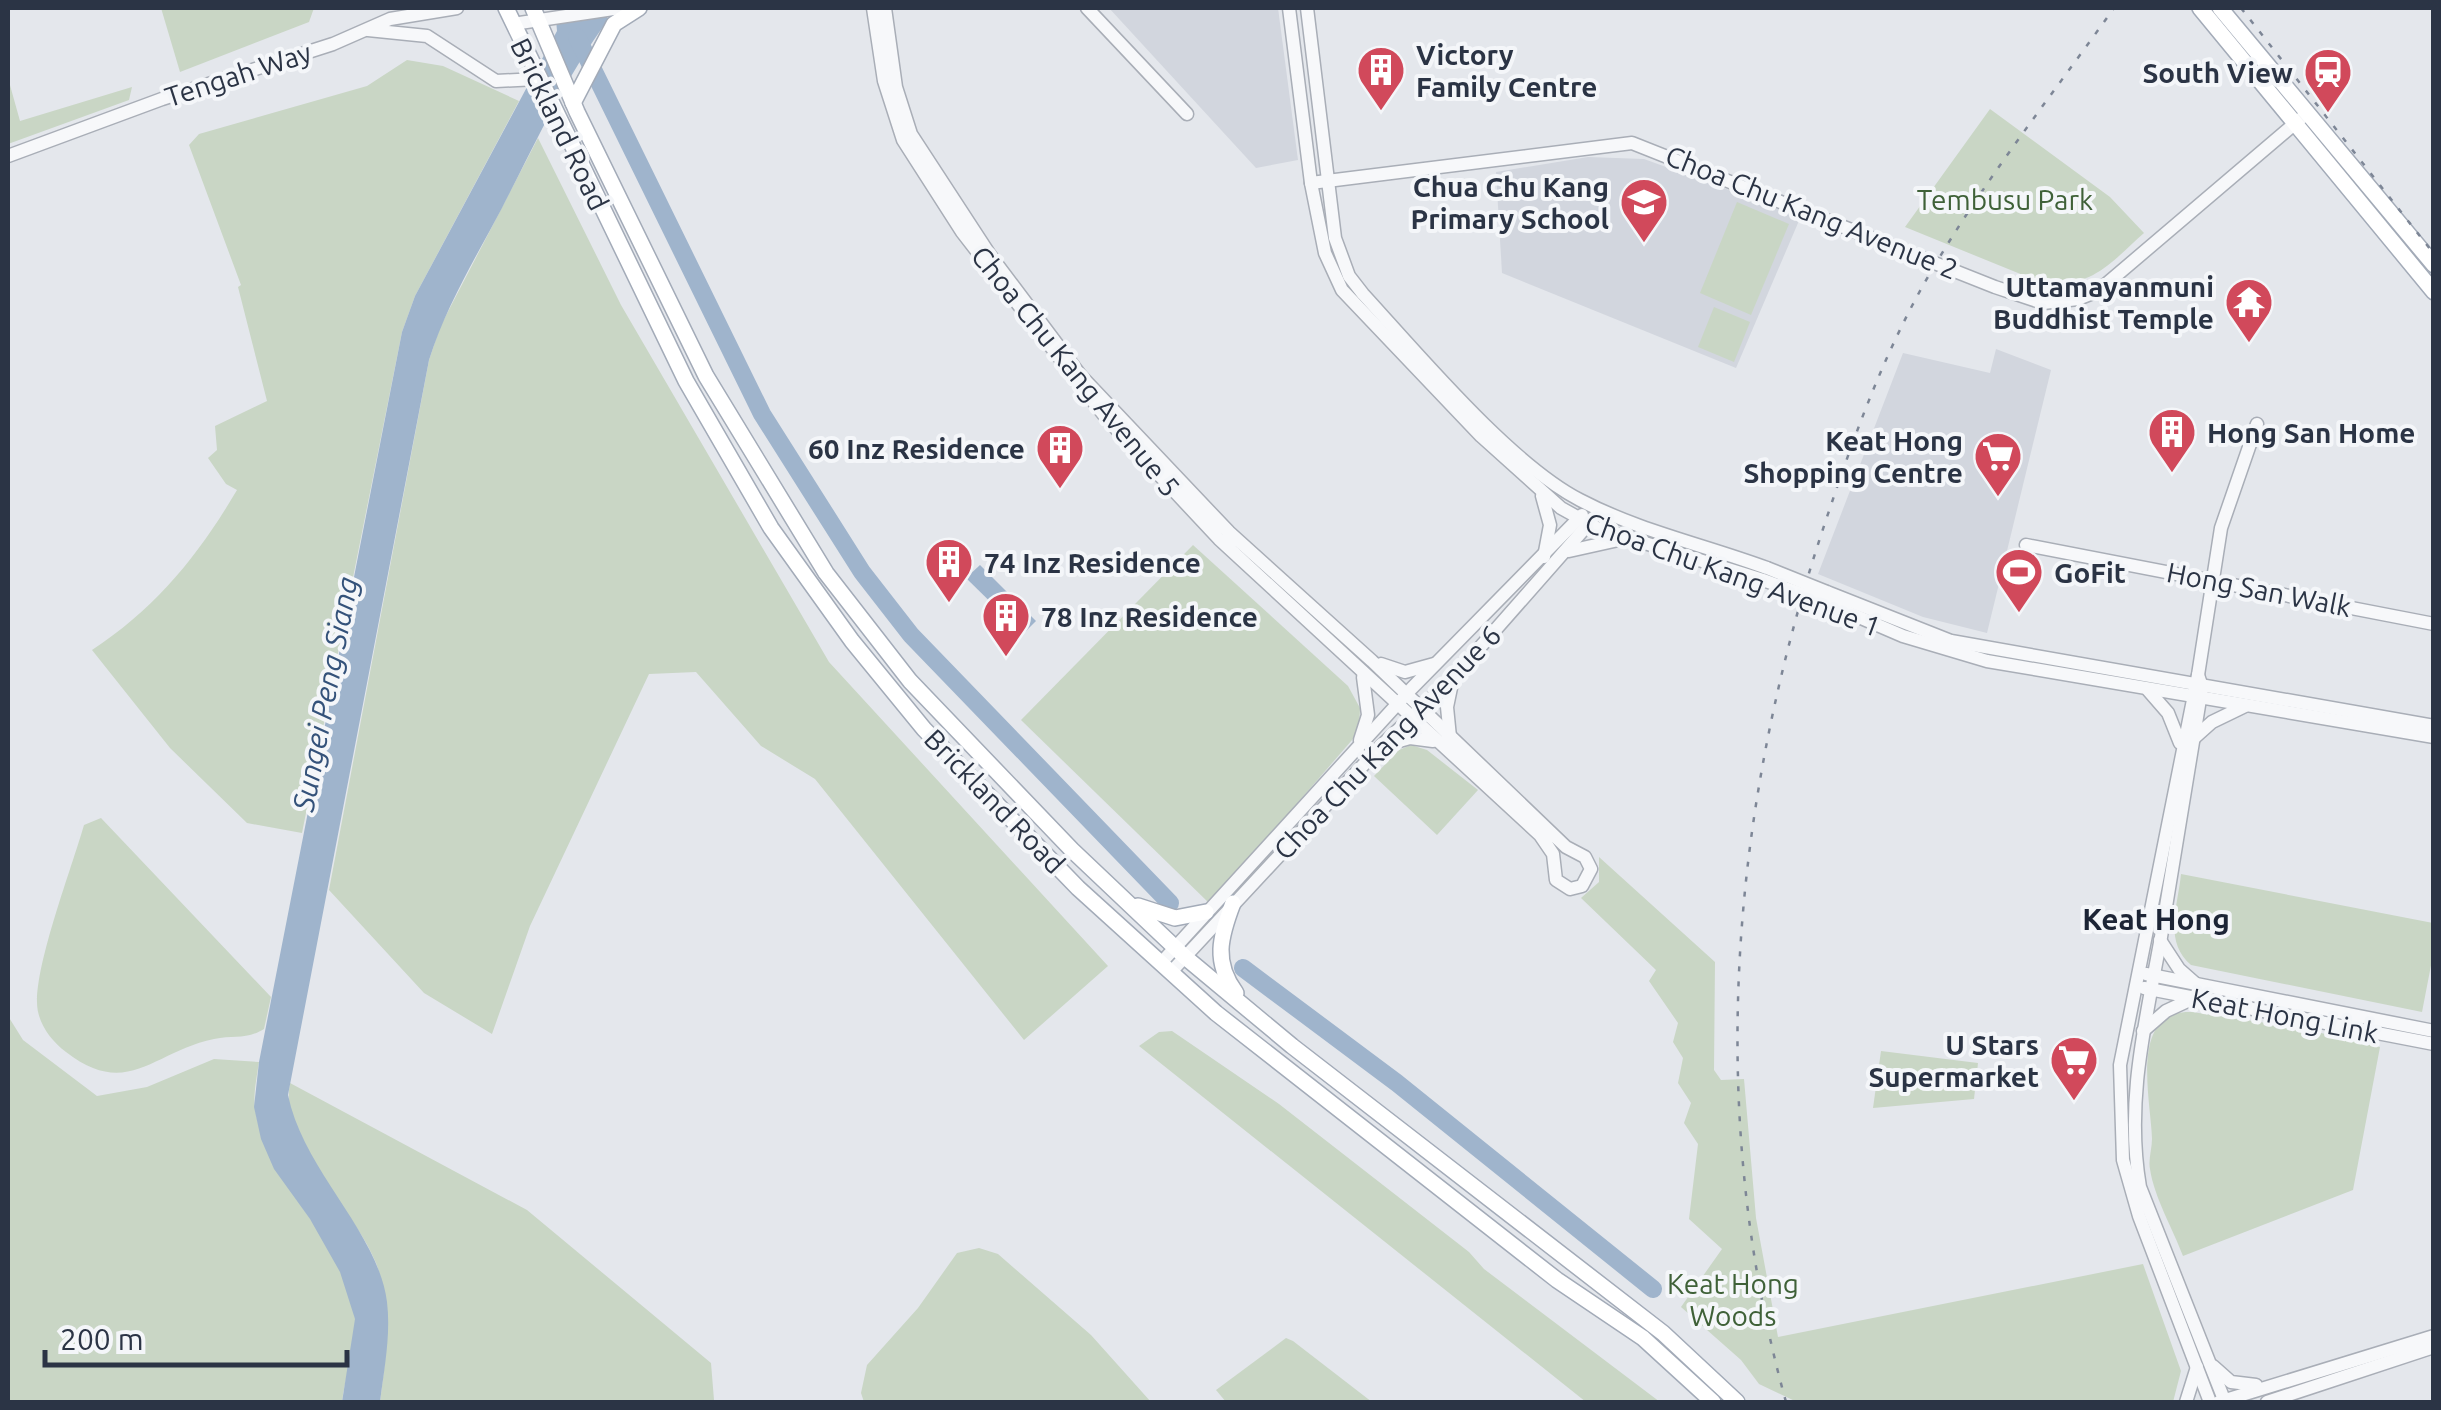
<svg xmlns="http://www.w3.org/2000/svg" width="2441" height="1410" font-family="Ubuntu,sans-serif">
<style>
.built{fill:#d2d6de}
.green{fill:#c9d6c5}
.water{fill:#9fb4cc}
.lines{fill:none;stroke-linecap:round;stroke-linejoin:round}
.river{stroke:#9fb4cc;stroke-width:18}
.minor-casing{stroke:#a9aeb7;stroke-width:15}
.major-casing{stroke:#a3abb8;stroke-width:18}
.minor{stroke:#f7f8fa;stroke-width:12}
.major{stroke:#fff;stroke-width:15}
.rail{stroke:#7d8696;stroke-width:2.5;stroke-dasharray:5 10;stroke-linecap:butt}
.minor-bridge-casing{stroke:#a9aeb7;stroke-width:15;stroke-linecap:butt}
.minor-bridge{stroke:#f7f8fa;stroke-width:12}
.labels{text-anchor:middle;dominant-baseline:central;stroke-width:8;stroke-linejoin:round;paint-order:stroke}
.poi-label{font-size:28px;font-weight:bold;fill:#2b3445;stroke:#f4f6f9;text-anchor:end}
.street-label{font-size:28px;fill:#2b3445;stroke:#f4f6f9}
.park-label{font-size:28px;fill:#3f6138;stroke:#f4f6f9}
.water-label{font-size:30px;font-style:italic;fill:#34527a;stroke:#f4f6f9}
.neighbourhood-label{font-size:30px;font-weight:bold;fill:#1d2536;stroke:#f4f6f9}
</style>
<rect width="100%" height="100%" fill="#e4e7ec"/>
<g class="built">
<polygon points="1109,8 1278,8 1298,160 1256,168"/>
<polygon points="1588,157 1644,159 1801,216 1736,368 1502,273 1496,172"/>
<polygon points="1996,349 2051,370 1987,633 1923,617 1818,574 1903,353 1990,373"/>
</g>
<g class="green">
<polygon points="161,8 314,8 309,22 180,72"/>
<path d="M407 60 443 66 519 101 415 296 402 332 302 833 247 823 170 748 92 650C156 608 198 556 237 490L226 484 208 458 217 450 215 426 267 401 238 287 241 285 189 145 199 134 367 86Z"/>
<polygon points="8,78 20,121 132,87 129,100 8,144"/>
<path d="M1990 109 2110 197 2144 233C2107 266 2089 292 2035 280L1905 227Z"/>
<polygon points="538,138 621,305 829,662 1108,966 1024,1040 815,779 761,746 696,672 649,674 530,926 492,1034 424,993 329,890 429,360 440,327"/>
<polygon points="1737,202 1789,224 1751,315 1700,293"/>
<polygon points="1714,307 1750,322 1734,362 1698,347"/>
<polygon points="1193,545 1348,686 1360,708 1359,732 1210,904 1021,720"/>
<polygon points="1411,745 1427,750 1478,790 1437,835 1374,776 1399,750"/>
<path d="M101 818 271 997 264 1029C246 1040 234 1035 214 1039 154 1051 128 1100 66 1052 50 1040 37 1022 37 1002 37 959 71 870 84 825Z"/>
<polygon points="1599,857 1715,962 1714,1070 1721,1080 1744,1079 1756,1218 1778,1337 2143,1264 2181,1371 2173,1402 1797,1402 1759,1384 1741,1360 1681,1307 1722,1249 1689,1219 1698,1144 1684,1123 1691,1103 1678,1083 1683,1058 1673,1042 1678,1023 1649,981 1656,970 1581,898 1599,882"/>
<path d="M2181 874 2433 923V955L2422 1012 2191 965C2163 941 2178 906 2181 874Z"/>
<path d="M2192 1012 2300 1028 2380 1047 2353 1190 2183 1256C2173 1229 2154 1197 2150 1169 2148 1160 2152 1149 2152 1139 2151 1100 2128 1009 2192 1012Z"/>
<path d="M8 1016 23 1040 97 1096 147 1087 214 1059 259 1062C257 1076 253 1094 255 1108 266 1187 349 1241 355 1318 357 1343 345 1376 342 1402H8Z"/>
<polygon points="1172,1031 1279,1104 1469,1252 1484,1269 1660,1402 1586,1402 1139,1046 1159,1032"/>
<polygon points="1881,1051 1978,1063 1974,1099 1873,1108"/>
<path d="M290 1083 527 1210 711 1363 714 1400 380 1402C386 1355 393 1309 376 1263 356 1210 278 1145 290 1083Z"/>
<polygon points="979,1248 998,1254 1091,1335 1151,1402 864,1402 861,1393 867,1365 918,1308 957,1253"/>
<polygon points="1286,1338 1293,1341 1372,1402 1226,1402 1216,1390"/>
</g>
<g class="water">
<path d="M555 8H605L608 20C565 78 535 144 502 208 476 257 446 306 429 360L288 1095C304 1172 378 1231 387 1302 391 1335 384 1370 380 1402H342L355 1319 340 1272 310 1219 274 1169 261 1139 254 1107 259 1062 402 332 415 296 557 31Z"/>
<polygon points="980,565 1036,621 1023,634 966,578"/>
</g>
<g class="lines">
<g class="river">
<polyline points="577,37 762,414 862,572 911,635 1170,903"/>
<polyline points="1243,968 1397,1083 1653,1289"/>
</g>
<g class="minor-casing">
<g id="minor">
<polyline points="873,8 884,81 903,140 962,232 1107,419 1219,539 1540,835 1553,854 1556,880 1570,889 1582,886 1591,869 1585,857 1566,847 1372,661 1229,532 1081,376 990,255 911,134 896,87 885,8"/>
<polyline points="1087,8 1187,114"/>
<polyline points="1289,8 1311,183 1325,253 1342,290 1481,436 1561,508 1597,528 1763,580"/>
<path d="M1307 8 1335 238 1349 276 1363 294C1418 354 1510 464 1580 500 1639 531 1705 545 1767 568"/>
<polyline points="513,24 620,8"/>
<polyline points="368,30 427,36 496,81 537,79"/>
<polyline points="8,156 162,99 333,44 390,19 457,8"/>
<polyline points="1311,183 1632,143 1995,287 2043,303 2078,299 2098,291 2305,115"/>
<polyline points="1542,496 1550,525 1544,557"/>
<polyline points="2026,545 2434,624"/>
<polyline points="1569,551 1623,539"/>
<polyline points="1827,592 1951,641 2434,726"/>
<polyline points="1824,602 1903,636 1987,661 2434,737"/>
<polyline points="1381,664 1405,672 1434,664"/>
<path d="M2198 675 2202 687C2189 771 2175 854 2161 937 2146 1021 2125 1101 2140 1187L2225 1402"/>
<polyline points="2148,690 2168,713 2180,743"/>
<polyline points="1450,737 1447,707 1453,678"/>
<polyline points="2193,739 2212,722 2245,706"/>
<polyline points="1360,740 1368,715 1363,677"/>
<polyline points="1385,745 1410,738 1433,741"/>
<polyline points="2160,940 2179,969 2196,984"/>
<polyline points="1161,963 1412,688 1582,515"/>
<polyline points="1171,972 1381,746 1453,678 1592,520"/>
<polyline points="2146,974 2434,1031"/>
<polyline points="2144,988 2434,1044"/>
<polyline points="2143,1031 2166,1011 2194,998"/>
<polyline points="2213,1366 2231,1382 2256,1385"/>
<polyline points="2186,1402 2197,1367"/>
<polyline points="2210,1402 2139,1216 2123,1160 2120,1065 2198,675 2221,528 2257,424"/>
<polyline points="2219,1402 2434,1336"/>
<polyline points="2267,1402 2434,1347"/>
</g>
</g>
<g class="major-casing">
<g id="major">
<polyline points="506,8 686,381 771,528 852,641 924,729 1078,888 1216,1013 1557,1280 1643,1338 1713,1402"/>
<polyline points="533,8 577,112 706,376 826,573 910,681 1072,850 1185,957 1292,1046 1663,1333 1737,1402"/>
<polyline points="2200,8 2434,292"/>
<polyline points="2220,8 2434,265"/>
<polyline points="573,103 614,24 639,8"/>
<path d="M1233 903C1220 937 1213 962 1236 993"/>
<polyline points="1138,906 1175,918 1206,912"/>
</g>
</g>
<use href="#minor" class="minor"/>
<use href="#major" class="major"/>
<g class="rail">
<polyline points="2241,8 2434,254"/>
<path d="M1786 1402C1704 1107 1731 798 1829 511 1856 430 1886 349 1929 275 1983 182 2052 95 2114 8"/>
</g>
<g class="minor-bridge-casing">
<g id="minor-bridge">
<polyline points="1767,568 1827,592"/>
<polyline points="1763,580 1824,602"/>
</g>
</g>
<use href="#minor-bridge" class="minor-bridge"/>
</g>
<defs>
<g id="building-pin" transform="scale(2.5)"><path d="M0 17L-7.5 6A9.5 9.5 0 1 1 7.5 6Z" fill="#d1495b" stroke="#f4f6f9"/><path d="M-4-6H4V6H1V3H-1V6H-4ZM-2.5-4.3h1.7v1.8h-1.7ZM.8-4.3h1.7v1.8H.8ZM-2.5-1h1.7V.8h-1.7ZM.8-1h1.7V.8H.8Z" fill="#fff"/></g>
<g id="station-pin" transform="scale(2.5)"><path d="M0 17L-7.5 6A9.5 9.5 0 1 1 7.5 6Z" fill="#d1495b" stroke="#f4f6f9"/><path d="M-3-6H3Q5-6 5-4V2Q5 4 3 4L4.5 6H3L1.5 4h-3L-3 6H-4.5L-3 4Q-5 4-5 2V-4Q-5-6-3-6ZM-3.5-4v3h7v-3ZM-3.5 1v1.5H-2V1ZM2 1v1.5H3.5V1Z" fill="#fff"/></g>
<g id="school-pin" transform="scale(2.5)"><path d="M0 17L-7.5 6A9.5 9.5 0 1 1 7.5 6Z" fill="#d1495b" stroke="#f4f6f9"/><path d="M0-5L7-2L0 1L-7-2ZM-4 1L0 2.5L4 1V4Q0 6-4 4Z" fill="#fff"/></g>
<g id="temple-pin" transform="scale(2.5)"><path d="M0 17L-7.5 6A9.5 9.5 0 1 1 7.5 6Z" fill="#d1495b" stroke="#f4f6f9"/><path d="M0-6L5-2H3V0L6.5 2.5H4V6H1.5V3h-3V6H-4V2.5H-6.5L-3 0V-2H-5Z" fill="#fff"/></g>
<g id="supermarket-pin" transform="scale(2.5)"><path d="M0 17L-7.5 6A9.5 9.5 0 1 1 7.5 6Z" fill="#d1495b" stroke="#f4f6f9"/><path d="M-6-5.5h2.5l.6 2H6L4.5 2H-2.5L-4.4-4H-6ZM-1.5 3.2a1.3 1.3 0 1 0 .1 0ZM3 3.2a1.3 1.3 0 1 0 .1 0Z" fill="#fff"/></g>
<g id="stadium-pin" transform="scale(2.5)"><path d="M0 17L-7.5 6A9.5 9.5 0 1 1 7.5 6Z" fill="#d1495b" stroke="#f4f6f9"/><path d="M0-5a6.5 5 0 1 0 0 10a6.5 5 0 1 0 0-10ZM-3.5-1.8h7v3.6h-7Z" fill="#fff"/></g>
</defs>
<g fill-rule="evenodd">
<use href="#building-pin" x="1381" y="70"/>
<use href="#station-pin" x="2328" y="72"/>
<use href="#school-pin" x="1644" y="202"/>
<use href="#temple-pin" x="2249" y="302"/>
<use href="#building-pin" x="2172" y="432"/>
<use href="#building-pin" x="1060" y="448"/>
<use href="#supermarket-pin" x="1998" y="456"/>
<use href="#building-pin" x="949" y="562"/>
<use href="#stadium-pin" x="2019" y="572"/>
<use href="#building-pin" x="1006" y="616"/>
<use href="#supermarket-pin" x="2074" y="1060"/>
</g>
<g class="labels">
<g class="poi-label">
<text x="1416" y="54" text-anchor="start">Victory<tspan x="1416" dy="32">Family Centre</tspan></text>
<text x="2293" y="72">South View</text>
<text x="1609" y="186">Chua Chu Kang<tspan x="1609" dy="32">Primary School</tspan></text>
<text x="2214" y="286">Uttamayanmuni<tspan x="2214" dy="32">Buddhist Temple</tspan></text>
<text x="2207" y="432" text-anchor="start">Hong San Home</text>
<text x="1963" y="440">Keat Hong<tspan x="1963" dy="32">Shopping Centre</tspan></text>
<text x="1025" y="448">60 Inz Residence</text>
<text x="984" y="562" text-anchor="start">74 Inz Residence</text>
<text x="2054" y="572" text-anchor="start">GoFit</text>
<text x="1041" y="616" text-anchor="start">78 Inz Residence</text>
<text x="2039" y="1044">U Stars<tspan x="2039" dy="32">Supermarket</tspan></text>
</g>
<g class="street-label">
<text transform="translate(238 74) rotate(-18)">Tengah Way</text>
<text transform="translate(560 124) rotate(64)">Brickland Road</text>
<text transform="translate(1812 212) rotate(22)">Choa Chu Kang Avenue 2</text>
<text transform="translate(1076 371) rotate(51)">Choa Chu Kang Avenue 5</text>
<text transform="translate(1733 574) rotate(20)">Choa Chu Kang Avenue 1</text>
<text transform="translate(2259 589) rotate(11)">Hong San Walk</text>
<text transform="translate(1387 742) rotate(-46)">Choa Chu Kang Avenue 6</text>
<text transform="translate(995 801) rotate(46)">Brickland Road</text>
<text transform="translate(2285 1015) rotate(11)">Keat Hong Link</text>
</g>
<g class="park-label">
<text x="2005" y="199">Tembusu Park</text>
<text x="1733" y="1283">Keat Hong<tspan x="1733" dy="32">Woods</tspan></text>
</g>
<g class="water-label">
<text transform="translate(325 694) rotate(-79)">Sungei Peng Siang</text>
</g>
<g class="neighbourhood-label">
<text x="2156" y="919">Keat Hong</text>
</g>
</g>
<rect width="2441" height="1410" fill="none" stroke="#2b3445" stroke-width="20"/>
<path d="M45 1350v15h302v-15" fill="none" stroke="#2b3445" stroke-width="5"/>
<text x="60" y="1350" font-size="30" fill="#2b3445" stroke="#f4f6f9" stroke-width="8" paint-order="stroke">200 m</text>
</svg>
